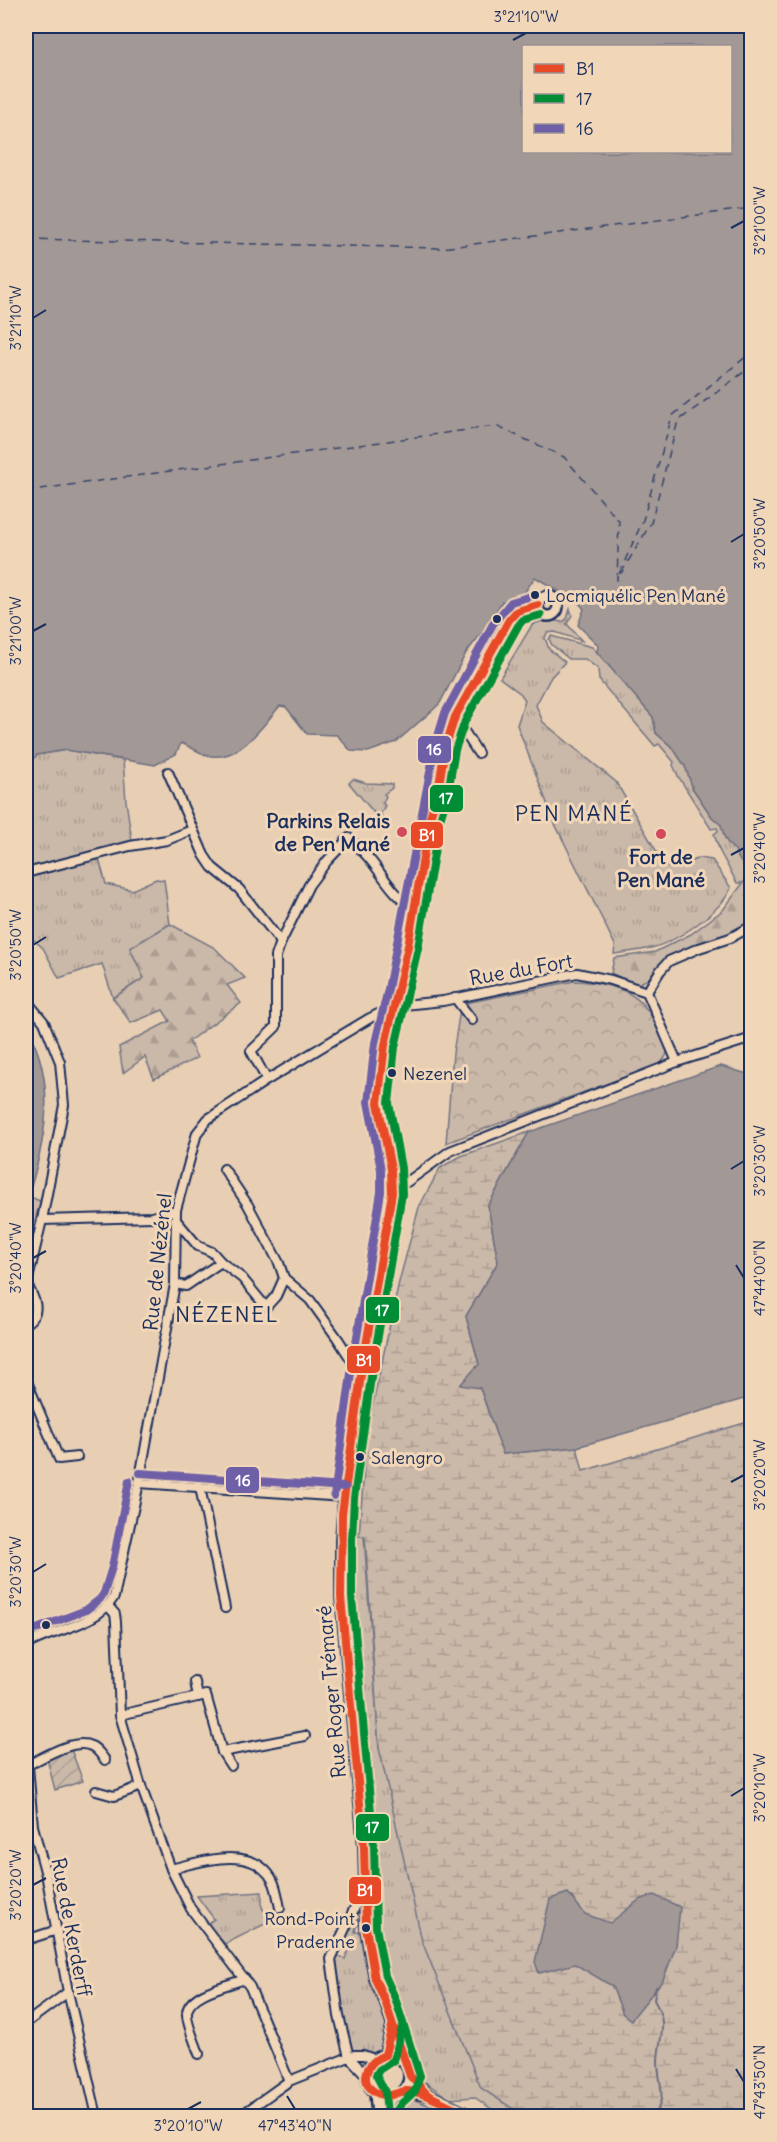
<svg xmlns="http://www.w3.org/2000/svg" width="777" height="2142" font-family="Delius,sans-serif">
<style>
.grass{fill:url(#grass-tufts);stroke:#727483;stroke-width:1.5}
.forest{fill:url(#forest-firs);stroke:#727483;stroke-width:1.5}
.wetland{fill:url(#wetland-marsh);stroke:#727483;stroke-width:1.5}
.park{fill:url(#park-crowns);stroke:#727483;stroke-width:1.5}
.garden{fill:url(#garden-furrows);stroke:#727483;stroke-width:1.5}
.water{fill:#a29896;stroke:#6c6e80;stroke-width:1.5;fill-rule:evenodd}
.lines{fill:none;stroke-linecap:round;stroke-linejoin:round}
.stream{stroke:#6c6e80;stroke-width:2}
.ferry{stroke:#364469;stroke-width:1.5;stroke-dasharray:8 6;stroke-linecap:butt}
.minor-casing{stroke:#1b2f5e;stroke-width:12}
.tertiary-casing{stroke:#1b2f5e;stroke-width:14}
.minor{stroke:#f1d6b8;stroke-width:8}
.tertiary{stroke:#f1d6b8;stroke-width:9}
.bus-1-casing{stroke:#f1d6b8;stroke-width:12}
.bus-2-casing{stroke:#f1d6b8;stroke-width:12}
.bus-3-casing{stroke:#f1d6b8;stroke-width:12}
.bus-1{stroke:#e84927;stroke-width:8}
.bus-2{stroke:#008d36;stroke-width:8}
.bus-3{stroke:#6e5fa7;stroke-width:8}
.ticks{fill:none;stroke:#1b2f5e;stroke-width:2}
.bus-dot{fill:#1b2f5e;stroke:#f1d6b8;stroke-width:2}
.poi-dot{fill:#d1495b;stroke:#f1d6b8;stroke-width:2}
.labels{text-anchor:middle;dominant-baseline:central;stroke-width:6;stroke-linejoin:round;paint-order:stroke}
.bus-label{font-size:18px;fill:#1b2f5e;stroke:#f1d6b8;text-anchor:start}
.poi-label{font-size:20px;font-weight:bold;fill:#1b2f5e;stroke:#f1d6b8;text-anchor:end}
.street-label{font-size:20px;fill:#1b2f5e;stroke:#f1d6b8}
.quarter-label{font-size:22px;letter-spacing:1.5px;fill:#1b2f5e;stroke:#f1d6b8}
.line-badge{stroke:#f1d6b8;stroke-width:2}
.badge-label{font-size:16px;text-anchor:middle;font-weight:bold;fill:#fff}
.neatline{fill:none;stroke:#1b2f5e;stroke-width:2}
.ticks-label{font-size:15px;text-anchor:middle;fill:#1b2f5e}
</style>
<defs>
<pattern id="grass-tufts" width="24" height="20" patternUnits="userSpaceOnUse" patternTransform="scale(1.5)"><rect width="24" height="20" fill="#cab8a8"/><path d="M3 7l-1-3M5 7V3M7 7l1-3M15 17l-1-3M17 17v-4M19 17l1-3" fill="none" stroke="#ad9e93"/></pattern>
<pattern id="forest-firs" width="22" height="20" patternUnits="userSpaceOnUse" patternTransform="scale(1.5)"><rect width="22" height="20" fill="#cab8a8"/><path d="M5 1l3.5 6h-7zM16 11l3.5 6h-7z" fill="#ad9e93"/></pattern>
<pattern id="wetland-marsh" width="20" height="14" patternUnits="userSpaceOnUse" patternTransform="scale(1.5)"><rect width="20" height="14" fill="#cab8a8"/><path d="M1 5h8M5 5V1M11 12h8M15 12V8" fill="none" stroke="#ad9e93"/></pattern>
<pattern id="park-crowns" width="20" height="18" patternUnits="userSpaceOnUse" patternTransform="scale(1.5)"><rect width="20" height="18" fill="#cab8a8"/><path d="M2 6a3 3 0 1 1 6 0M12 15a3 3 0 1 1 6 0" fill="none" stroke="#ad9e93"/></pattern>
<pattern id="garden-furrows" width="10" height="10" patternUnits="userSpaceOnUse" patternTransform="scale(1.5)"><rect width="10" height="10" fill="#cab8a8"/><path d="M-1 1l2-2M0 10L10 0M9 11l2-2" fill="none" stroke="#ad9e93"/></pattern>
</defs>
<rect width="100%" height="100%" fill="#e8cfb4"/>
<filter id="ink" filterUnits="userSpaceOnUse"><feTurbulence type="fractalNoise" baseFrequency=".0167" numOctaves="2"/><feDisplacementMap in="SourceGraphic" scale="12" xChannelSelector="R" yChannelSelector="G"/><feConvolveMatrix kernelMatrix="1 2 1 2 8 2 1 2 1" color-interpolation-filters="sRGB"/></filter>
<g filter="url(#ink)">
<g class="grass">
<path d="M570 609 572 615 567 624 582 641 555 632 547 633 545 638 549 649 565 662 551 677 536 705 543 722 616 782 665 866 673 869 699 858 712 860 731 888C721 912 676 942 651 948 639 951 626 952 614 954L615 945 555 824 517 725 525 700 521 694 500 678 532 625C542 620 551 619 562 622L567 619Z"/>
<path d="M551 636 592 647 597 652 653 717 656 733 673 748 685 766 693 789 712 817 722 825C725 842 726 839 736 850 742 858 742 865 751 869V875L743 883H737L720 852 714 834 718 831 717 828 711 829 678 776 673 765 674 762 659 744 655 746 599 680 598 669 585 659H569L552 645 549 639Z"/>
<polygon points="66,750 123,760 126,801 132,841 26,868 26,767 37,755"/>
<polygon points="353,779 366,783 392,784 392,788 384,794 386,796 383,803 385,806 383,808 384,810 381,812 382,819 380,820 349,783"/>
<polygon points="99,859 106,884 132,890 156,879 164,880 170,924 130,948 144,978 113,998 102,964 59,978 43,948 26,933 26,878"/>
<polygon points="28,1196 42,1202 37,1212 26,1263 26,1203"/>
<polygon points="364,1535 379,1748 481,2087 524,2116 502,2116 474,2097 450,2099 422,2080 412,2062 398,2017 380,1971 374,1949 371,1882 348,1616 347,1563 354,1560 354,1537"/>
<polygon points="262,1892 262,1907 269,1922 225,1944 207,1924 214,1919 197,1896"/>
<path d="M350 1919H358L359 1924 356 1927 355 1932H360C362 1947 364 1963 370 1978 375 1994 405 2049 372 2053 365 2054 356 2051 349 2049L339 2016 333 1954 345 1959 350 1944 340 1939Z"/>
<polygon points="410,2098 457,2116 385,2116 394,2103"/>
</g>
<g class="forest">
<polygon points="751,875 751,922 725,938 668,957 648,979 636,985 611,973 614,958 655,952 691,934 723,910 743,883"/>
<polygon points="170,924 215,948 245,978 227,985 241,1003 189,1041 197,1058 154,1079 145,1057 123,1073 119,1047 170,1021 163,1010 131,1023 113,998 144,978 130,948"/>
</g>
<polygon class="wetland" points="529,1132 488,1206 498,1262 466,1316 479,1364 480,1388 503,1454 577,1447 583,1471 751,1421 751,2116 524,2116 481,2088 422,1941 379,1748 365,1536 359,1536 367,1432 399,1282 419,1207 440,1168 461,1156"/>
<path class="park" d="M574 981C590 981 620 986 633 996 647 1005 666 1035 667 1052 667 1057 663 1060 660 1064L446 1143 453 1053 461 1004Z"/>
<polygon class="garden" points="70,1747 83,1781 55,1790 47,1759"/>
<g class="water">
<path d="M26 26H751V869C742 865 738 860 735 850 725 843 724 836 721 825L712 817 693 789 685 766 673 748 656 733 653 717 597 652 598 645 578 625 584 609 579 603 535 577 520 599 512 606 502 601 488 625 466 653 440 703 434 709 396 742 368 752 351 751 337 735 307 734 286 707 280 706C261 727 239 764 206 755 198 752 189 746 181 743L176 754 155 765 66 750 37 755 26 767ZM524 46H730V152H524Z"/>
<path d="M26 1027C59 1083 45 1144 26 1203Z"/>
<polygon points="721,1066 751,1075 751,1397 577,1447 503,1454 480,1388 460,1385 479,1364 466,1316 498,1262 488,1206 529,1132"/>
<polygon points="568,1893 585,1914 610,1923 639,1900 654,1895 680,1907 676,1946 663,1980 631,2020 623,2014 612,1986 575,1964 539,1973 535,1962 550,1899"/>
</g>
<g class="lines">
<path class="stream" d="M654 2116C668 2095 658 2083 658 2061 659 2035 669 2025 654 2000L656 1987"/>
<g class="ferry">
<polyline points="26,239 442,248 752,208"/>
<polyline points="26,491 496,426 564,457 619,521 617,580 651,523 678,421 752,366"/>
<polyline points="619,574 643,520 672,416 752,352"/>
</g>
<g class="minor-casing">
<g id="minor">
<polyline points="455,717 478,753"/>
<polyline points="168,772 204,855 212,867 239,889 281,942"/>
<polyline points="26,873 130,846 167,840 192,830"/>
<polyline points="647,992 660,971 669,961 699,948 730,938 752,926"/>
<polyline points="455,998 472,1020"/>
<polyline points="26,1000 44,1022 60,1062 64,1105 42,1220 26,1288"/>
<path d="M267 1080 251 1051 276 1027V956L281 942 309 885 327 861 349 838C355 844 361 849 366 855 381 871 394 898 414 907"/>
<polyline points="224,1169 248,1205 279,1263 284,1278 310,1300 338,1339 361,1375"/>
<polyline points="391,1186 407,1182 450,1151 677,1062 752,1038"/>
<polyline points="175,1219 198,1246 212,1252 221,1262 242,1278 266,1307 276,1296 284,1278"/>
<polyline points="42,1220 152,1217 176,1210"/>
<polyline points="175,1284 186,1286 221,1262"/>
<path d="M26 1323C43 1312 34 1297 26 1283"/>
<polyline points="26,1379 59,1459 77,1457"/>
<polyline points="139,1483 344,1497"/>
<polyline points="200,1487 225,1608"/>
<polyline points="108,1606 115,1614 116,1622 120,1715 141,1786 171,1869 191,1909 250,1987 289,2081"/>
<path d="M26 1645C55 1628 95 1627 114 1597L139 1483 175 1284 176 1210 197 1133 208 1119 267 1080 370 1018 394 1006 443 1001 577 973 611 980 647 992 677 1062"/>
<polyline points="195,1682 198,1697"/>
<polyline points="120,1715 206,1695 222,1752 305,1736"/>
<polyline points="26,1742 33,1826 47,1879 68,1992 97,2116"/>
<polyline points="222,1752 231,1766"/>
<path d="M28 1765C44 1757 74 1738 91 1746 97 1748 101 1755 105 1760"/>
<polyline points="96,1791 114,1796 141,1786"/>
<path d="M171 1869C202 1861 254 1844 273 1881 277 1889 278 1899 280 1908"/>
<polyline points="26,1940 57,1930"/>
<polyline points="26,2023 68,1992"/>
<path d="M199 2054C196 2044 186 2023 187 2013 188 1993 229 1985 245 1979"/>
<polyline points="349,2057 339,2016 331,1959 355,1907"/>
<polyline points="349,2057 366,2075"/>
<polyline points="240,2116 289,2081 354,2055 363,2055 374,2059"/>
</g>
</g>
<g class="tertiary-casing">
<g id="tertiary">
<circle cx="548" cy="606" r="10"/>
<circle cx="388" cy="2076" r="21"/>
<polyline points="385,2055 392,2026"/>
<polyline points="404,2062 385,2001 375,1979 366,1928 364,1847 341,1597 341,1540 344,1497 361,1375 392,1193 391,1169 378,1103 385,1045 408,946 430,817 438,791 445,748 455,717 509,620 517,611 538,605"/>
<polyline points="410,2076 428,2095 471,2116"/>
<polyline points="403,2091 428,2095"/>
<polyline points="375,2093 377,2116"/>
<polyline points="381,2116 393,2096"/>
</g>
</g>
<use href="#minor" class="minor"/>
<use href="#tertiary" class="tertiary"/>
<g class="bus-1-casing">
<g id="bus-1">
<path d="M392 2026 385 2055C364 2062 357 2087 382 2095 391 2098 396 2092 405 2091 416 2090 431 2097 441 2102"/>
<polyline points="471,2116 428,2095 410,2076 385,2001 375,1979 366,1928 364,1847 341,1597 342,1514 361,1375 392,1193 391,1169 378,1103 385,1045 408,946 430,817 438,791 445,748 455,717 509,620 517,611 538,605"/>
</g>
</g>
<g class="bus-2-casing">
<g id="bus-2">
<polyline points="387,2115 385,2092 376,2075 379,2070 394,2060 402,2028"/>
<polyline points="393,2116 401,2104 415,2091 420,2076 395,1998 385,1976 376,1927 374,1846 352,1597 352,1540 354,1498 371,1377 402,1194 401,1168 389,1103 395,1047 418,948 440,819 448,793 455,750 465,721 518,626 523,620 541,615"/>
</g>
</g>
<g class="bus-3-casing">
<g id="bus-3">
<polyline points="140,1473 345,1487"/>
<polyline points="334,1496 351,1373 381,1192 381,1170 368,1102 375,1043 388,989 435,746 445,713 493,624 511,602 535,595"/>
<polyline points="26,1633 86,1610 100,1599 104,1593 112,1567 129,1481"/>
</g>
</g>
<use href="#bus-1" class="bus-1"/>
<use href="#bus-2" class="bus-2"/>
<use href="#bus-3" class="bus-3"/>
</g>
</g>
<path class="ticks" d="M513 40 526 33M731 228 744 221M33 318 46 310M731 542 744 534M33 631 46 624M731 855 744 848M33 945 46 937M731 1169 744 1161M33 1258 46 1251M736 1265 744 1278M731 1482 744 1475M33 1572 46 1564M731 1796 744 1788M33 1885 46 1878M736 2069 744 2082M287 2096 295 2109M188 2109 201 2102"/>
<g class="bus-dot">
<circle cx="535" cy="595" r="5"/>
<circle cx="497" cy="619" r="5"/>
<circle cx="392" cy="1073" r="5"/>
<circle cx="360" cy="1457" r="5"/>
<circle cx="46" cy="1625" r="5"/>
<circle cx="366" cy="1928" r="5"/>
</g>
<g class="poi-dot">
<circle cx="402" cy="832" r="6"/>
<circle cx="661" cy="834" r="6"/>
</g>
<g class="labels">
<g class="bus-label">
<text x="546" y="595">Locmiquélic Pen Mané</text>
<text x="403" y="1073">Nezenel</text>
<text x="371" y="1457">Salengro</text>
<text x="355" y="1918" text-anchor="end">Rond-Point<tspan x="355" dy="23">Pradenne</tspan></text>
</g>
<g class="poi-label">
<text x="390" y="820">Parkins Relais<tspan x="390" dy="23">de Pen Mané</tspan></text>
<text x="661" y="856" text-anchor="middle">Fort de<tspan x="661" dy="23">Pen Mané</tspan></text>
</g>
<g class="street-label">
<text transform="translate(521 969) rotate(-10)">Rue du Fort</text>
<text transform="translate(157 1262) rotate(-84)">Rue de Nézénel</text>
<text transform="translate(331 1692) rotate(-95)">Rue Roger Trémaré</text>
<text transform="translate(72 1927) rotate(79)">Rue de Kerderff</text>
</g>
<g class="quarter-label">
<text x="574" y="813">PEN MANÉ</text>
<text x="227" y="1314">NÉZENEL</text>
</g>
</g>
<g class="line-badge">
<rect x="417" y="735" width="35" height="29" rx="6" fill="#6e5fa7"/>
<rect x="429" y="784" width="35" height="29" rx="6" fill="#008d36"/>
<rect x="410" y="821" width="34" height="28" rx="6" fill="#e84927"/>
<rect x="365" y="1296" width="35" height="28" rx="6" fill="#008d36"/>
<rect x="346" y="1345" width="35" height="29" rx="6" fill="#e84927"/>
<rect x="225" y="1466" width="35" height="28" rx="6" fill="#6e5fa7"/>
<rect x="355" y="1813" width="35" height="29" rx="6" fill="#008d36"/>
<rect x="348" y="1876" width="34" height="29" rx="6" fill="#e84927"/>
</g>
<g class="badge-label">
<text x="434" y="755">16</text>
<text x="446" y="804">17</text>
<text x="427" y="841">B1</text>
<text x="382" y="1316">17</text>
<text x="364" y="1366">B1</text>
<text x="243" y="1486">16</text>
<text x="372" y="1833">17</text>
<text x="365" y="1896">B1</text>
</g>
<rect width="777" height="2142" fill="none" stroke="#f1d6b8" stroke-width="66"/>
<rect x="522" y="45" width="210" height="108" fill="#f1d6b8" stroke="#9b9394" stroke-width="1.5"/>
<rect x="534" y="64" width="30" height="9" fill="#e84927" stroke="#9b9394" stroke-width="1.5"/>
<text x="576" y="75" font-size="18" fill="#1b2f5e">B1</text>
<rect x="534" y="94" width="30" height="9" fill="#008d36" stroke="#9b9394" stroke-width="1.5"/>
<text x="576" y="105" font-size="18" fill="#1b2f5e">17</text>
<rect x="534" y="124" width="30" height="9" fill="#6e5fa7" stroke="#9b9394" stroke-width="1.5"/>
<text x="576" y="135" font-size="18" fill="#1b2f5e">16</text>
<rect x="33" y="33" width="711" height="2076" class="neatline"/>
<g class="ticks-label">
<text x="526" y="22">3°21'10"W</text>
<text transform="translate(760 221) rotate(-90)" y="5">3°21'00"W</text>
<text transform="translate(16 318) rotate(-90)" y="5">3°21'10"W</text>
<text transform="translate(760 534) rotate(-90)" y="5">3°20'50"W</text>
<text transform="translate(16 631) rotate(-90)" y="5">3°21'00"W</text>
<text transform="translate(760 848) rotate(-90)" y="5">3°20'40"W</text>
<text transform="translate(16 945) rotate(-90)" y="5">3°20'50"W</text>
<text transform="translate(760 1161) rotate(-90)" y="5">3°20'30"W</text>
<text transform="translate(16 1258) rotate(-90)" y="5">3°20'40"W</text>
<text transform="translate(760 1278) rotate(-90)" y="5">47°44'00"N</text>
<text transform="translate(760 1475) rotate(-90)" y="5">3°20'20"W</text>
<text transform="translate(16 1572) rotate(-90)" y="5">3°20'30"W</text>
<text transform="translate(760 1788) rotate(-90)" y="5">3°20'10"W</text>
<text transform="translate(16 1885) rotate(-90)" y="5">3°20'20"W</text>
<text transform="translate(760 2082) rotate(-90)" y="5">47°43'50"N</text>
<text x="188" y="2131">3°20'10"W</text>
<text x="295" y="2131">47°43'40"N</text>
</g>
</svg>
